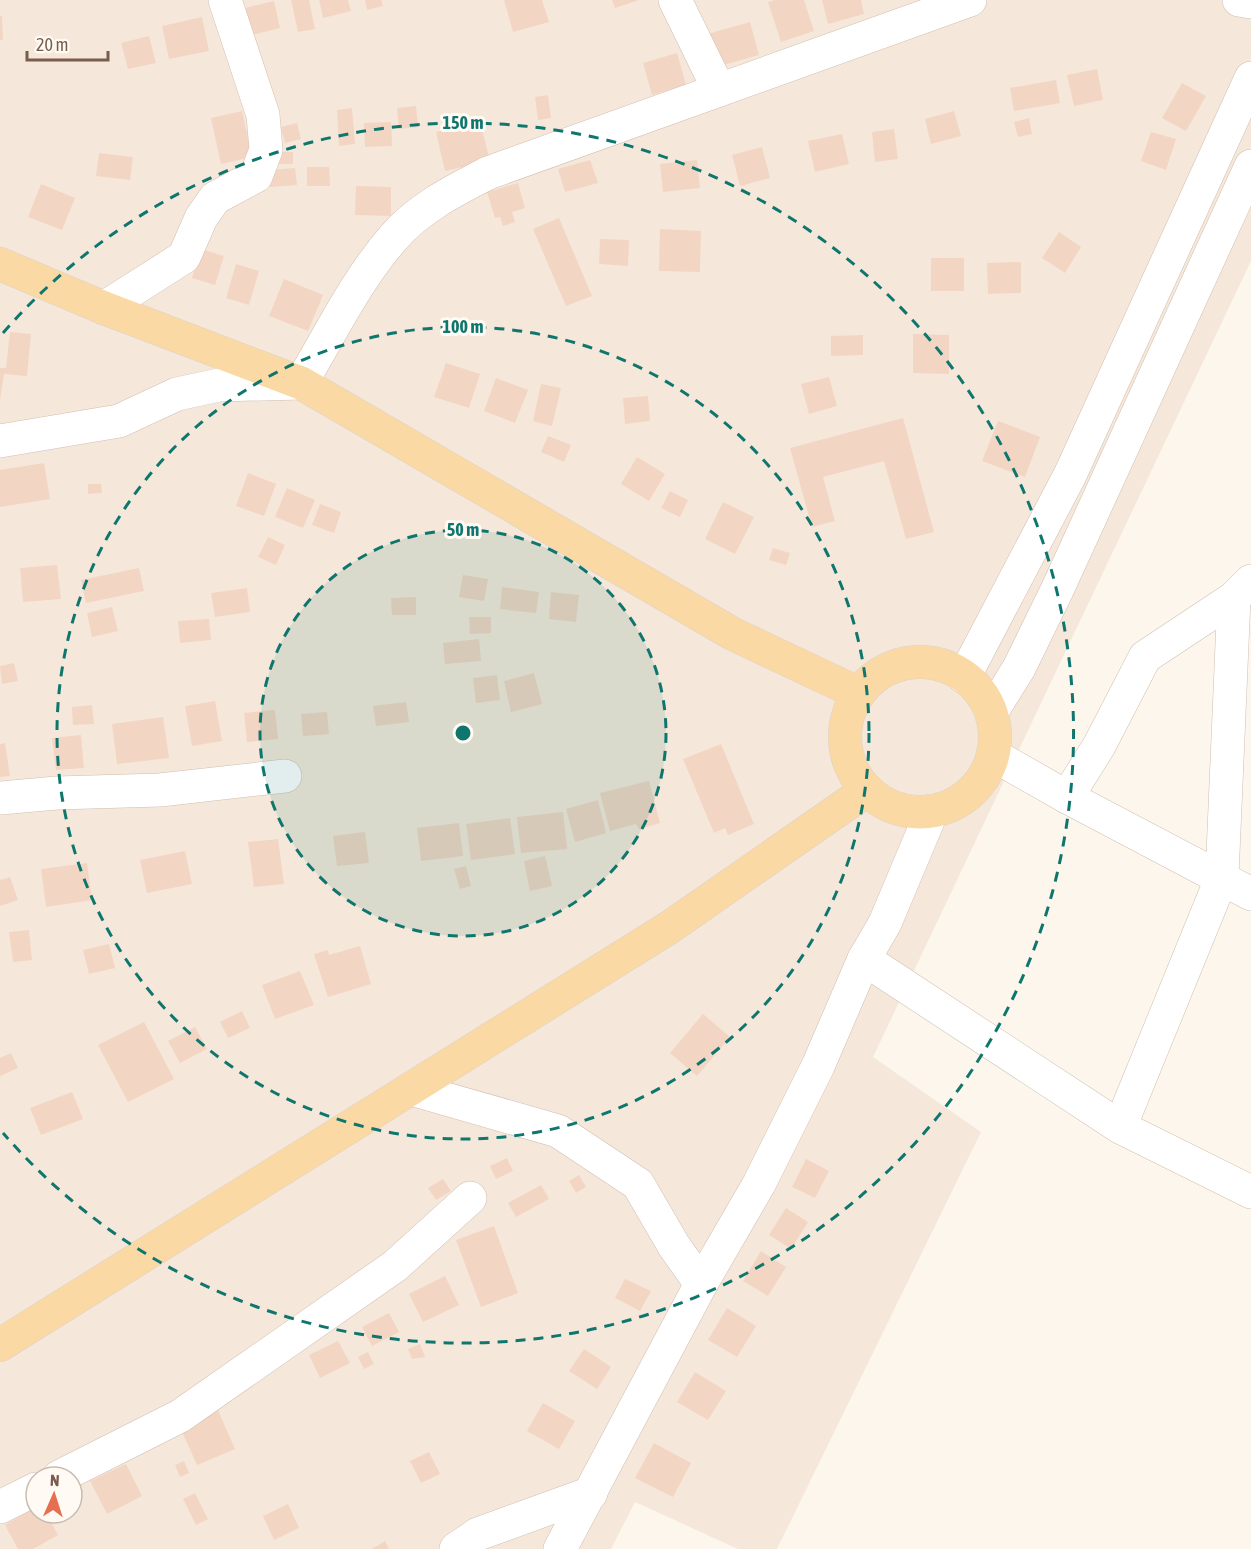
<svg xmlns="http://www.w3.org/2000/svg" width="1251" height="1549" font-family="'Asap Condensed',sans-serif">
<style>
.residential{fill:#f5e8da;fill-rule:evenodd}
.building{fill:#f3d5c3}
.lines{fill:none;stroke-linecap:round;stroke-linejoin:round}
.minor-casing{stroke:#d1beb0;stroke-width:34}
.major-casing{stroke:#dad1cd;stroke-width:34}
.minor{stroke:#fff;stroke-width:33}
.major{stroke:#fbd9a5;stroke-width:33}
.ring{fill:none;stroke:#0f766e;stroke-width:3;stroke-dasharray:10 8}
.centre{fill:#0f766e;stroke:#fffaf3;stroke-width:3}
.ring-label{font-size:18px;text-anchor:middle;font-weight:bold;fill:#0f766e;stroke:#fffaf3;stroke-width:6;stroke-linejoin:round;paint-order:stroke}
</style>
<rect width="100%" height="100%" fill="#fdf6ec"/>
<path class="residential" d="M0 0H1251V261L873 1057 981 1132 777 1549H738L635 1502 611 1549H0ZM36 1477H72V1513H36Z"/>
<g class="building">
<polygon points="291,0 309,0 315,29 298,32"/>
<polygon points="319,0 348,0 351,11 323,18"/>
<polygon points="365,0 381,0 383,6 367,10"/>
<polygon points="504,0 542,0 549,22 513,32"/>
<polygon points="612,0 639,0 615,8"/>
<polygon points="775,0 804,0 814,31 781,42 768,2"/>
<polygon points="822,0 861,0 864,14 828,24"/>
<polygon points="274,1 280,28 252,35 245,8"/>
<polygon points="0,16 2,16 3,40 0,40"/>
<polygon points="202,17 209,51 169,59 162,26"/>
<polygon points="750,22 759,55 716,67 707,34"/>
<polygon points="149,36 156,63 128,69 121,43"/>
<polygon points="677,53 686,85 652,95 643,63"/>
<polygon points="1097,69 1103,100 1074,106 1067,75"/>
<polygon points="1056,80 1060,103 1014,111 1010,88"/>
<polygon points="1182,83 1206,96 1186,131 1162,118"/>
<polygon points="548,95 551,118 538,120 535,97"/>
<polygon points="416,106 418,127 399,129 397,108"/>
<polygon points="352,108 355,144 339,146 337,110"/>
<polygon points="242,111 252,157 221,164 211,118"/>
<polygon points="954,111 961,136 931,144 925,119"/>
<polygon points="1029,118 1032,134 1018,137 1014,122"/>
<polygon points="480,121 490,161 445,171 436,132"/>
<polygon points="391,122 392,146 365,147 364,123"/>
<polygon points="297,123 301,139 285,143 281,127"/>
<polygon points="894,129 898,159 875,162 872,132"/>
<polygon points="1151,132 1176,139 1166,170 1141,161"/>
<polygon points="842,134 849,164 815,172 808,141"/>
<polygon points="762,147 770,178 740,186 732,155"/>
<rect x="279" y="152" width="14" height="12"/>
<polygon points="99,153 133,157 130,180 96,176"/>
<polygon points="590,160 598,183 565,192 558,169"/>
<polygon points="697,160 700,188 663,192 660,164"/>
<polygon points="307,167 329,167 330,186 307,186"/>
<polygon points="295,168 297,185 270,187 269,170"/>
<polygon points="518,183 525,208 512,212 515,222 503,226 500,217 495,218 487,192"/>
<polygon points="41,184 75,198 62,230 28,217"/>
<polygon points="356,186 391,187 391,216 355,215"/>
<polygon points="559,218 592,296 566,306 533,229"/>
<polygon points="660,229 701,231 700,272 659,271"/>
<polygon points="1059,232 1081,247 1065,273 1042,258"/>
<polygon points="600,239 629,240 628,266 599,264"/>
<polygon points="201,249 224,256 215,285 192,278"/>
<rect x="931" y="258" width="33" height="33"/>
<polygon points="1021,262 1021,293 988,294 987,263"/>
<polygon points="236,264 259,271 249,305 226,298"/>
<polygon points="284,279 323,295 308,331 269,316"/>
<polygon points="10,332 31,334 27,376 4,374 0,400 0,368 6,368"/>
<polygon points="913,334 949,335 949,374 913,373"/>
<polygon points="863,335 863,355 831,356 831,336"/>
<polygon points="446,363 480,374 469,408 434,397"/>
<polygon points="829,377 837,406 809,414 801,384"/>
<polygon points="496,378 528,390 515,423 484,411"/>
<polygon points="541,384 561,388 552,426 533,421"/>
<polygon points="648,396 650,421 625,424 623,398"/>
<polygon points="903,418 934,532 906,539 884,461 823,477 835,521 812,527 790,448"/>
<polygon points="998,421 1040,437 1025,477 982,461"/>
<polygon points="548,436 571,445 564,462 541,452"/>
<polygon points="637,457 665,474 649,501 621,484"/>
<polygon points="44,463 50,499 0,507 0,470"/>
<polygon points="248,473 276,484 264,516 236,506"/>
<polygon points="88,484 101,484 102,493 88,494"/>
<polygon points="287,488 315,500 303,528 275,517"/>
<polygon points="670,491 688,500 680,517 661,508"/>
<polygon points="723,502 754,517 735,554 705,539"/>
<polygon points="320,504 341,512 334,533 312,525"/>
<polygon points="268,537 285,545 276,565 258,557"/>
<polygon points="773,548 790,553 786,565 769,560"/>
<polygon points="57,565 61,599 23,602 20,568"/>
<polygon points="139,568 144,591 86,603 81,580"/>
<polygon points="463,575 488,579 484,601 459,597"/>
<polygon points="502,587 539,592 536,613 500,609"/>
<polygon points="247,588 250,612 215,617 211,593"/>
<polygon points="551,592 579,595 576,622 549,619"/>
<polygon points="416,597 416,615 392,615 391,598"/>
<polygon points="112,607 118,631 92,637 87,613"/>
<polygon points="469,617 491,617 491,633 470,634"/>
<polygon points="209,619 211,640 180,643 178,621"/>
<polygon points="479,639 481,661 445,664 443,643"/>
<polygon points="14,663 18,681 2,684 0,666"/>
<polygon points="534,673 542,704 511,712 504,681"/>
<polygon points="497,675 500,700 476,703 473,678"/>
<polygon points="215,701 222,741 192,746 185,706"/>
<polygon points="406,702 409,722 376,726 373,706"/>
<polygon points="92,705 94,724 73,725 72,707"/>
<polygon points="275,710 278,739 247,742 244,713"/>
<polygon points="327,712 329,734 303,736 301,714"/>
<polygon points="163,717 169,758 117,764 112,724"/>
<polygon points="81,735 84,768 56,770 52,738"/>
<polygon points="5,743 10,776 0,777 0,744"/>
<polygon points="721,744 754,824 728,835 725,828 714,833 683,759"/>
<polygon points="649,781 660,823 639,829 636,824 610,831 600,793"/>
<polygon points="598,800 606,833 575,842 566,809"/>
<polygon points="563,812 567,849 521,853 517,817"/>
<polygon points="510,818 515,854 471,860 466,824"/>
<polygon points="459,823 463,856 421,861 417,828"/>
<polygon points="365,832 369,863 337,866 333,836"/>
<polygon points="278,839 284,884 254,887 248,842"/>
<polygon points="185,851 192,884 147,893 140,860"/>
<polygon points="545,856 552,886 530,891 524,861"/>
<polygon points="87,863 92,900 46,907 41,869"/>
<polygon points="466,866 471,886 460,889 454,869"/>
<polygon points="10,877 18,900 0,906 0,880"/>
<polygon points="29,930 32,960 13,962 9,932"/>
<polygon points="109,944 115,968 89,974 83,950"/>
<polygon points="360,946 371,984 328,997 314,954 328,950 329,955"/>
<polygon points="300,971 314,1005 275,1019 262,985"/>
<polygon points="242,1011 250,1028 228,1038 220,1022"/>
<polygon points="703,1014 730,1037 697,1076 670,1053"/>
<polygon points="144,1022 174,1079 128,1102 98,1045"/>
<polygon points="195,1027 207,1049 180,1063 168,1041"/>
<polygon points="11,1053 18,1068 0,1076 0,1058"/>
<polygon points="72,1092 83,1119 41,1135 30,1108"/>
<polygon points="507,1158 513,1171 496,1179 490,1166"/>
<polygon points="806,1159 829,1171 815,1198 792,1187"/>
<polygon points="579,1175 586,1187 576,1193 569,1181"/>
<polygon points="443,1179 451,1191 436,1200 428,1188"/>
<polygon points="541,1185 549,1199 516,1217 508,1203"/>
<polygon points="786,1208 808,1222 791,1249 769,1235"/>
<polygon points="494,1226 518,1293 481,1307 456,1240"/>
<polygon points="761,1251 786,1267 768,1296 743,1281"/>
<polygon points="445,1276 459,1305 423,1322 409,1294"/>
<polygon points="625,1279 651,1291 640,1311 615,1298"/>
<polygon points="727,1308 756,1326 737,1357 708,1340"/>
<polygon points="389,1313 399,1332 372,1346 362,1327"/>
<polygon points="338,1341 350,1363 320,1378 309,1355"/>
<polygon points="420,1344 425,1357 412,1359 408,1349"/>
<polygon points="584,1349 611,1367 597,1389 569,1371"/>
<polygon points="368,1352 374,1364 364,1369 358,1357"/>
<polygon points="695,1372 726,1391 708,1420 677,1402"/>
<polygon points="543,1403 575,1421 559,1449 527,1431"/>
<polygon points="217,1408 235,1449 197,1465 179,1425"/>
<polygon points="654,1443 691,1463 673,1497 635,1478"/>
<polygon points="429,1452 440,1474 421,1483 410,1461"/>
<polygon points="184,1461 189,1473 180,1477 175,1465"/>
<polygon points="126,1464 142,1496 107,1514 90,1481"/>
<polygon points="195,1493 208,1519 196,1525 183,1499"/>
<polygon points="288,1504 299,1528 274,1540 263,1516"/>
<polygon points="36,1507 36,1513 46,1513 58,1535 33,1549 18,1549 5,1525"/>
<polygon points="385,1541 389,1549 372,1549"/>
</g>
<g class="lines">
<g class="minor-casing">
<g id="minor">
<polyline points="675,0 719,90"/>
<polyline points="1239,0 1251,2"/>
<polyline points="104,308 184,257 201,218 215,198 256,176 266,150 263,115 225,0"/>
<path d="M0 441 119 421 177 394 219 385 301 383C330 335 356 280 394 237 419 208 455 190 488 173L970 0"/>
<polyline points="964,677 1070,475 1251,78"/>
<polyline points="991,713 1019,668 1058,588 1251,166"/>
<polyline points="993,755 1067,797 1251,894"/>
<polyline points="1067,797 1099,746 1145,657 1234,598 1251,581"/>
<polyline points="0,798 57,793 160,790 285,776"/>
<polyline points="864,959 1120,1127 1251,1192"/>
<polyline points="411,1089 558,1131 638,1184 674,1246 701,1284"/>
<polyline points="1120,1127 1222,877 1234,598"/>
<polyline points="59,1477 180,1416 395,1266 470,1198"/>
<polyline points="0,1507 36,1489"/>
<polyline points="456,1549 478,1534 591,1493"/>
<polyline points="560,1549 701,1284 759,1184 818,1066 864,959 885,923 932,811"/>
</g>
</g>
<g class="major-casing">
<g id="major">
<polyline points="0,264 104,308 301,383 733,634 858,693"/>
<circle cx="920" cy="737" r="75"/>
<polyline points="0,1345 670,927 867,790"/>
</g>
</g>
<use href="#minor" class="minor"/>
<use href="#major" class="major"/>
</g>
<circle cx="463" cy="733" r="203" fill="#0f766e" fill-opacity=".12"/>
<g class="ring">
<circle cx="463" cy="733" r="203"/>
<circle cx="463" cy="733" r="406"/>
<path d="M3 333A610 610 0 1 1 3 1133"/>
</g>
<circle cx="463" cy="733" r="9" class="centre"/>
<g class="ring-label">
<text x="463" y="129">150 m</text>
<text x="463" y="333">100 m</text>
<text x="463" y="536">50 m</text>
</g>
<g transform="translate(54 1495) rotate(3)"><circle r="28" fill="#fffaf3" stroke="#cabbb1" stroke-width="1.5"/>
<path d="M0-4.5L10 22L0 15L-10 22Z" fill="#e76f51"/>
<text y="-9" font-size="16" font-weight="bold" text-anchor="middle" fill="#7a5c4d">N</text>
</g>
<path d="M27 51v9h81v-9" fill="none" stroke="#7a5c4d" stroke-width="3"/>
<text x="36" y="51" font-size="18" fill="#7a5c4d" stroke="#fffaf3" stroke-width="4.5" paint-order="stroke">20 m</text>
</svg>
